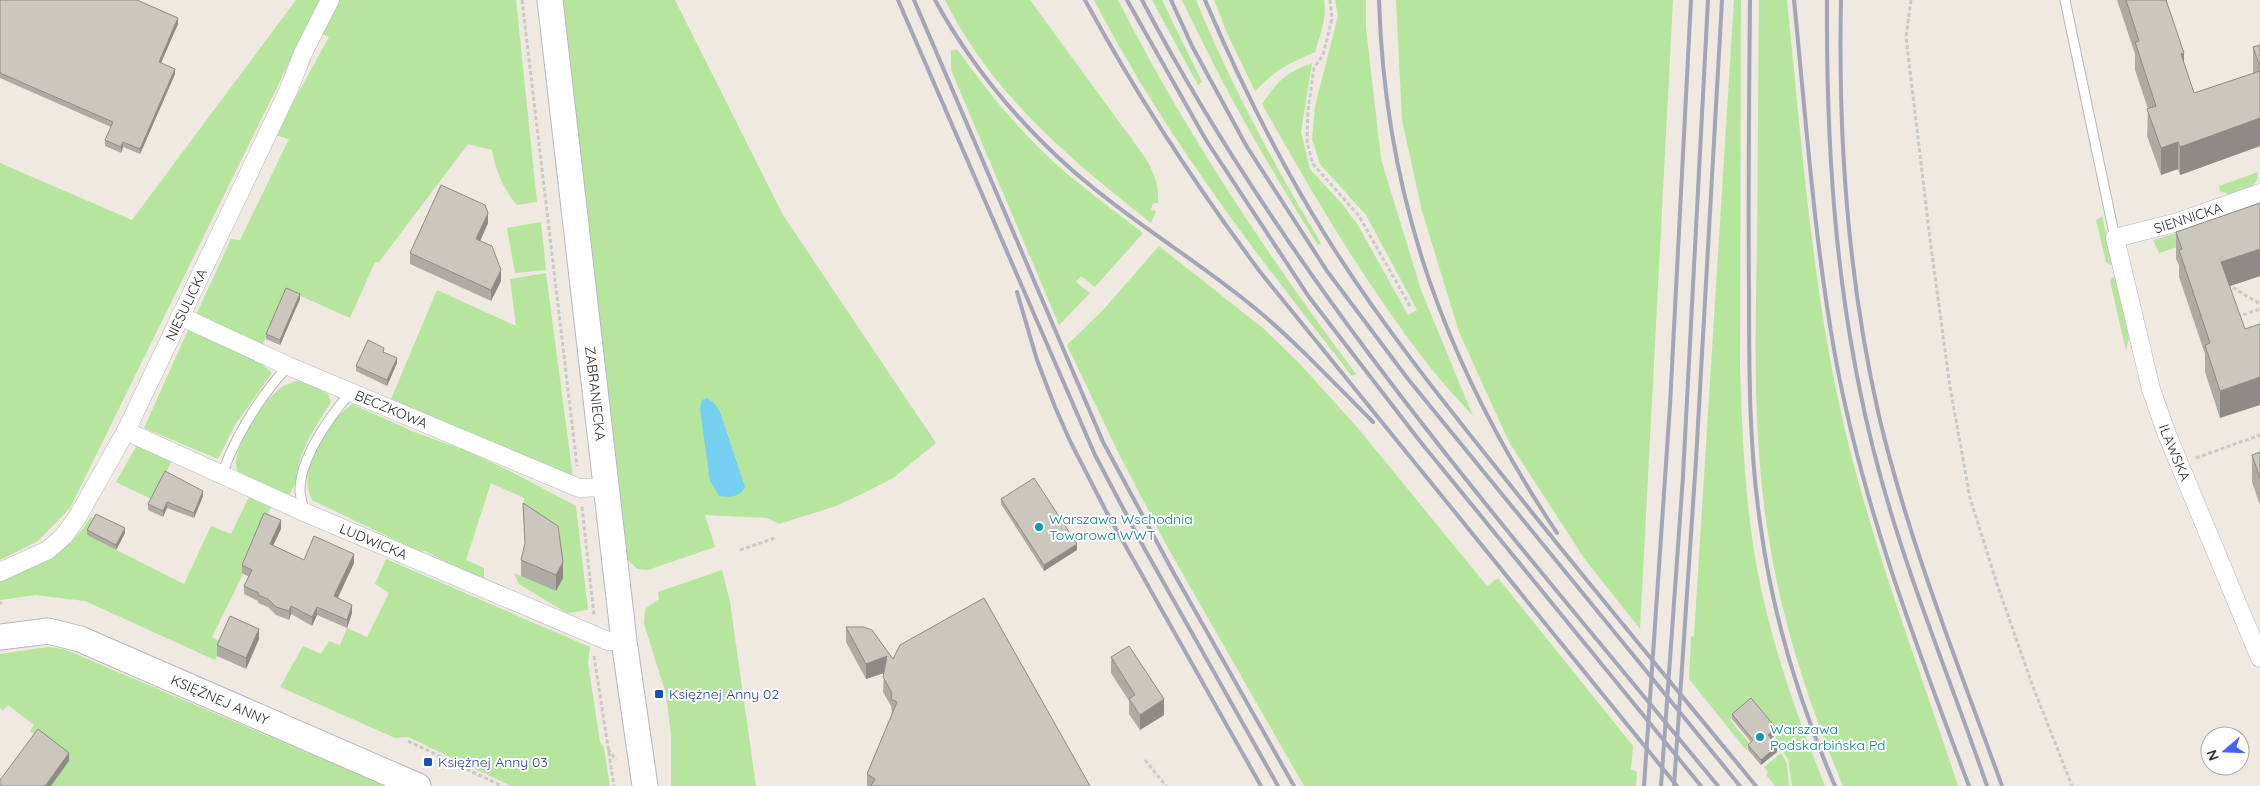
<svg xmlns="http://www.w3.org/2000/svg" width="2260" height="786" font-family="Quicksand,sans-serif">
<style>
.green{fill:#b6e59e}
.water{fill:#75cff0}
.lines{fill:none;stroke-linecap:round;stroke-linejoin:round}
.lane-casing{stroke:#b4b7c1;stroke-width:11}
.street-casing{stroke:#b4b7c1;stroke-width:19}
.secondary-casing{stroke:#b4b7c1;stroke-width:27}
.path{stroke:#c9c9c9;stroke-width:3;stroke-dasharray:4 2.5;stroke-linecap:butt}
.lane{stroke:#fff;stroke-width:9}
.street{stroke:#fff;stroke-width:18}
.secondary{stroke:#fff;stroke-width:25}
.rail{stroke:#a3a6b8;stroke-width:4}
.wall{fill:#afaba4}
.shaded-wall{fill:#8e8b86}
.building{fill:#cbc7bf;stroke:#8e8b86}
.culture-dot{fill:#0f9aa8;stroke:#fff;stroke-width:2}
.transit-dot{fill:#1a4fb4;stroke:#fff;stroke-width:2}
.labels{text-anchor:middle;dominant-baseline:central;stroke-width:4;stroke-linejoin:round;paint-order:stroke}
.street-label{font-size:14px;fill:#2e2e2e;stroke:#fff}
.culture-label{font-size:14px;fill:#0d838f;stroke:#fff;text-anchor:start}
.transit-label{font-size:14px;fill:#164399;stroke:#fff;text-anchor:start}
</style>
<rect width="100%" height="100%" fill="#efe9e1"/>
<g class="green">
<polygon points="296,0 320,0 70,508 38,541 0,560 0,163 132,220"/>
<path d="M337 0H516L537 202 517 205C504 191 495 168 492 150L468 144 379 262H375L350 318 287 290 263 344 196 315 231 239 240 240 289 139 275 135 329 37 320 33Z"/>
<polygon points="563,0 675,0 783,215 936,443 893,478 862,494 836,506 779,524 767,518 705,515 715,547 648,570 637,569 628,560"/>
<path d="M945 0H1030L1144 156C1154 172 1159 184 1158 203H1153L1151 210 1156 211 1151 223C1069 158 993 96 945 0Z"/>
<path d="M1094 0H1118C1185 132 1267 255 1356 374L1352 376C1256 254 1166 138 1094 0Z"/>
<polygon points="1152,0 1162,0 1202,82 1198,85"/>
<path d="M1182 0H1196C1231 85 1274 165 1321 243L1318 245C1268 166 1222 85 1182 0Z"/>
<path d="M1214 0H1324C1327 18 1320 35 1315 52 1286 65 1278 68 1255 91L1227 33Z"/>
<path d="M1335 0H1366V28L1381 159 1421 290 1473 416C1459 400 1443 384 1430 367 1366 285 1313 195 1262 104 1279 80 1284 74 1312 63L1301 132 1310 169 1343 205 1359 227 1408 315 1417 310 1366 215 1320 164 1312 139 1315 106 1338 16Z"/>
<polygon points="1396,0 1673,0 1640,629 1584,558 1509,442 1459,332 1422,211 1402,120"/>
<path d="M1734 0H1741L1740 370C1742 424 1744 477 1751 530 1762 618 1792 704 1825 786H1792L1788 759 1774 739 1778 735 1751 702 1730 720 1751 745 1746 750 1689 679 1691 637 1694 636Z"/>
<path d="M1759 0H1787C1802 145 1812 292 1846 434 1875 554 1920 669 1958 786H1843C1809 705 1781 620 1768 533 1753 438 1755 341 1757 245 1758 163 1758 82 1759 0Z"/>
<path d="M957 49C988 93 1023 136 1065 172 1090 193 1117 213 1143 233L1095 287 1081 276 1076 282 1090 293 1059 325 951 70V51Z"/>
<path d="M2258 172C2259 188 2243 190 2231 195L2220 191 2219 186Z"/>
<polygon points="2102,216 2113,264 2110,265 2106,262 2096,220"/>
<polygon points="541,222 546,270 515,273 507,228"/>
<polygon points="2177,233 2195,241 2159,253 2153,240"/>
<polygon points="1159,246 1264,329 1300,364 1357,427 1487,586 1498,578 1633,746 1631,769 1637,772 1636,786 1304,786 1168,548 1119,454 1067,345 1104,309"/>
<polygon points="546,273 573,478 565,477 391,399 437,290 516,326 510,279"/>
<polygon points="2113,277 2115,277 2129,338 2126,351 2110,281"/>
<polygon points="188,330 262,364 272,373 235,425 218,459 144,428"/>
<path d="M296 381 307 383 328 394 331 402C320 419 309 436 302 454 296 468 298 483 289 495 278 491 249 483 242 477 220 458 265 398 282 387 286 384 292 383 296 381Z"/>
<path d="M352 404 414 432 464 450 506 469 576 506 588 610 567 613 519 584 514 573 556 590 563 578 558 542 523 519 524 498 491 483 466 560 484 568V579L468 574 425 551H418L312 500C299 476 317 443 332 423 337 416 345 410 352 404Z"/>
<polygon points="137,445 172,460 153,500 116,482"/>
<path d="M249 497 271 507 243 574 212 637 223 643 215 660 85 601 35 595 0 600V581C41 562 65 557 91 517L96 520 87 535 184 584 211 526 231 534Z"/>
<polygon points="386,559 590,647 588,663 600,742 604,748 610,786 511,786 408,737 395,738 280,687 303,646 321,654 329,641 340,645 347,628 367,637 389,593 375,584"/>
<polygon points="722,570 730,602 756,786 671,786 671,735 666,694 644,624 645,609 659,599 658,592"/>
<polygon points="47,647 64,649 385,786 50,786 69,761 30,731 34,725 8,705 3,711 0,708 0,654"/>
<polygon points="1781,753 1787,763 1789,786 1775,786 1766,775 1768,772 1764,767"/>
</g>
<path class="water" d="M707 398 715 404 720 412 745 487C739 497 730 498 719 496L710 481 700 409 702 400Z"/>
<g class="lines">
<g class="lane-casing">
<g id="lane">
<polyline points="2065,0 2115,238"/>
<path d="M222 474C237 433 258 399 288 366"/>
<path d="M304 512C303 505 301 499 300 492 299 459 330 416 351 392"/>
</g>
</g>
<g class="street-casing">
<g id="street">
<path id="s1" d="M2260 193 2178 222 2115 238 2151 389 2166 432 2260 658"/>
<path id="s2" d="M180 316 288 366 579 488 606 487"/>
<path id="s3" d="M126 431 304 512 608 641H624"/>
<path id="s4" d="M0 572 48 550 64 536 78 516 126 431 289 89 303 53 330 0"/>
</g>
</g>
<g class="secondary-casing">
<g id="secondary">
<path id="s5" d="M550 0 624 641 645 786"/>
<path id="s6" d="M0 637 48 631 80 639 418 786"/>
</g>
</g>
<g class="path">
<polyline points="522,0 577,466"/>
<polyline points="1330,0 1332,19 1323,55 1314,68 1308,110 1307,143 1313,164 1359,216 1411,308"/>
<polyline points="1911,0 1906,37 1930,239 1950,387 1970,498 1997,584 2032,684 2072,786"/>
<polyline points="2230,282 2232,287 2260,304"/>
<polyline points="2237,317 2260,309"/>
<polyline points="2196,458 2260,435"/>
<polyline points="582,507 594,615"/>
<polyline points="740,550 775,538"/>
<polyline points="0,602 2,604"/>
<polyline points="594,656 614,786"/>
<polyline points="408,741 502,786"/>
<polyline points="608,749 616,760"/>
<polyline points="1145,760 1166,786"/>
</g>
<use href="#lane" class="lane"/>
<use href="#street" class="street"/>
<use href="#secondary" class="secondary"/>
<g class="rail">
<polyline points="898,0 1095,455 1143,546 1278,786"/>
<polyline points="914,0 1103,442 1172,570 1294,786"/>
<path d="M935 0C970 64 1018 122 1072 170 1130 221 1197 260 1256 309 1297 343 1335 384 1373 422"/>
<path d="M1085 0C1137 96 1196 186 1261 273L1677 786"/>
<polyline points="1127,0 1206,140 1309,297 1419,440 1701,786"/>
<path d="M1142 0C1294 290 1512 535 1718 786"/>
<polyline points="1171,0 1192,46 1247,147 1327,271 1408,379 1740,786"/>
<path d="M1205 0C1239 80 1278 159 1324 233 1379 322 1445 404 1511 486 1591 587 1674 686 1756 786"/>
<path d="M1379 0C1385 200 1447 368 1557 533"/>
<path d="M1750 0C1749 98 1748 195 1749 293 1749 372 1749 450 1761 529 1773 617 1800 704 1835 786"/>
<path d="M1794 0C1806 119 1814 238 1835 355 1862 504 1916 645 1969 786"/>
<path d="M1827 0C1826 159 1837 316 1879 471 1908 579 1951 681 1987 786"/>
<path d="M1841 0C1838 139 1848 280 1879 416 1909 543 1958 664 2002 786"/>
<polyline points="1017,292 1037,360 1055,407 1070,441 1107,513 1261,786"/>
<polyline points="1644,786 1670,405 1691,0"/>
<polyline points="1661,786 1683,476 1708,0"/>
<polyline points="1674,786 1696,460 1722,0"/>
</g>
</g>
<g class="wall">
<polygon points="0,0 178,24 161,63 175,74 140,154 123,147 121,153 105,146 105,140 111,127 0,78"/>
<polygon points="2117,0 2167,0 2167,3 2184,63 2194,93 2253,74 2253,47 2260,45 2260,146 2180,175 2178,169 2161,175 2147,136 2148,109 2135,70 2135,54"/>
<polygon points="488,223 480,241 501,281 491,301 410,264 410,253"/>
<polygon points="2176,232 2260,276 2230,286 2220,418 2205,372 2205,354 2179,277 2179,265 2176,259"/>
<polygon points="300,299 280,345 266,339 266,334"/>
<polygon points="384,352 397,363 387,386 356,371 356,366"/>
<polygon points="2260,452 2260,505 2252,482 2252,455"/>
<polygon points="203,496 194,518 167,508 163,517 148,510 148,504"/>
<polygon points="1001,499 1077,550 1044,571 1001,504"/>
<polygon points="523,503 563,578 556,591 521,576 521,560 525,545"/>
<polygon points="281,529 273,545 304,560 354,563 338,598 352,613 347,628 317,615 312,626 291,614 289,620 276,615 268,607 258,603 258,601 244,594 244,586 249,577 242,573 242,565"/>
<polygon points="87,530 125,533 116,550 87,535"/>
<polygon points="846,627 893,659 1090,786 867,786 867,774 892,715 891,706 883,692 884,673 866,679 846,642"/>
<polygon points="259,639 246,669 217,656 217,645"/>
<polygon points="1111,657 1164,715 1140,730 1129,714 1129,701 1111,673"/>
<polygon points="1732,714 1776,734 1771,739 1777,752 1761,765 1748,750 1748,745 1751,742 1732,719"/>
</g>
<g class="shaded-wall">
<polygon points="178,18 178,24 159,67 159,62"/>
<polygon points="2184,53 2184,80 2181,54"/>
<polygon points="175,69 175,74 140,154 140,149"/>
<polygon points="2260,118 2260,146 2180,175 2180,147"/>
<polygon points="123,142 123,147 121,153 121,147"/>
<polygon points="2178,142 2178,169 2161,175 2161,148"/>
<polygon points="488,213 488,223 476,250 476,239"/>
<polygon points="2260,249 2260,276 2221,289 2221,262"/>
<polygon points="501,270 501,281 491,301 491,290"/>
<polygon points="300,294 300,299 280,345 280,340"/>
<polygon points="397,358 397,363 387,386 387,380"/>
<polygon points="2260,377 2260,405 2220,418 2220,391"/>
<polygon points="203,491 203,496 194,518 194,513"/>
<polygon points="167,502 167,508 163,517 163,511"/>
<polygon points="281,520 281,529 270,552 270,544"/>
<polygon points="125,528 125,533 116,550 116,545"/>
<polygon points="1077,544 1077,550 1044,571 1044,565"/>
<polygon points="354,554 354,563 334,605 334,596"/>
<polygon points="563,562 563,578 556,591 556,575"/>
<polygon points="352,605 352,613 347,628 347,620"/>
<polygon points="291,606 291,614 289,620 289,611"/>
<polygon points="317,607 317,615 312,626 312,617"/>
<polygon points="259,629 259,639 246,669 246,658"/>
<polygon points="887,656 887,672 866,679 866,664"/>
<polygon points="1164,699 1164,715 1140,730 1140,715"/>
<polygon points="1776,728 1776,734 1768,741 1768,735"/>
<polygon points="1777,746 1777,752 1761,765 1761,760"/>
<polygon points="69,753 69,761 51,786 45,786"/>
</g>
<g class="building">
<polygon points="0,0 137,0 178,18 159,62 175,69 140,149 123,142 121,147 105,140 113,122 0,73"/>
<polygon points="2126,0 2166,0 2184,53 2181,54 2194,93 2260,71 2260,118 2180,147 2178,142 2161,148 2147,109 2156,106 2135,42 2139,41"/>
<polygon points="2260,45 2260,67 2253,47"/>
<polygon points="441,185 485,205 488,213 476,239 492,246 501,270 491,290 410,253"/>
<polygon points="2260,203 2260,249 2221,262 2245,329 2260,324 2260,377 2220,391 2205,345 2210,343 2179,250 2182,249 2176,232"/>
<polygon points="286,288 300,294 280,340 266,334"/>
<polygon points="368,340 384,348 383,352 397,358 387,380 356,366"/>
<polygon points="2260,452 2260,478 2252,455"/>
<polygon points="165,471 203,491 194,513 167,502 163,511 148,504"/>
<polygon points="1034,478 1077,544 1044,565 1001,499"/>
<polygon points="523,503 558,526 563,562 556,575 521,560 525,543"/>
<polygon points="264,513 281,520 270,544 304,560 314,536 354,554 334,596 352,605 347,620 317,607 312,617 291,606 289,611 276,607 268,599 258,595 259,593 244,586 252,570 242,565"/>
<polygon points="96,514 125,528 116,545 87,530"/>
<polygon points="984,598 1090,786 871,786 875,779 867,774 897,702 891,699 892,693 883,677 887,656 866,664 846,627 863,627 872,630 893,659 900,645"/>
<polygon points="230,616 259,629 246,658 217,645"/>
<polygon points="1129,646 1164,699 1140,715 1129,699 1135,695 1111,657"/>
<polygon points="1751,698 1776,728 1768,735 1777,746 1761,760 1748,745 1753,740 1732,714"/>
<polygon points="38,729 69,753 45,786 2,786 0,784 0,780"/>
</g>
<g class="culture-dot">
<circle cx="1039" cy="527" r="5"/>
<circle cx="1760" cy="737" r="5"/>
</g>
<g class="transit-dot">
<rect x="654" y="689" width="10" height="10" rx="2.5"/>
<rect x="423" y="757" width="10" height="10" rx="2.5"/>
</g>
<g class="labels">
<g class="street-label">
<text transform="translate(2188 218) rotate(-18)">SIENNICKA</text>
<text stroke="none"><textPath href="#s4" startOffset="336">NIESULICKA</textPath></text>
<text stroke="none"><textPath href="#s5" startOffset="396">ZABRANIECKA</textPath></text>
<text stroke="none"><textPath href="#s2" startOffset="231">BECZKOWA</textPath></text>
<text stroke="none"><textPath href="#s1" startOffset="375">IŁAWSKA</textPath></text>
<text stroke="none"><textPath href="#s3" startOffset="271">LUDWICKA</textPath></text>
<text stroke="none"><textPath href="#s6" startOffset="234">KSIĘŻNEJ ANNY</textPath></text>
</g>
<g class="culture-label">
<text x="1049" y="519">Warszawa Wschodnia<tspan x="1049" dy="16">Towarowa WWT</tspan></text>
<text x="1770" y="729">Warszawa<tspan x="1770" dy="16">Podskarbińska Pd</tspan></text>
</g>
<g class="transit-label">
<text x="669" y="694">Księżnej Anny 02</text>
<text x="438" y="762">Księżnej Anny 03</text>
</g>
</g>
<g transform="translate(2225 751) rotate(251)"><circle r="24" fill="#ffffff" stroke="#ababab"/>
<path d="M0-4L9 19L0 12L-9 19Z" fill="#4264fb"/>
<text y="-8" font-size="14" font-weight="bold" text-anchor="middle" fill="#2e2e2e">N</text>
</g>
</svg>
